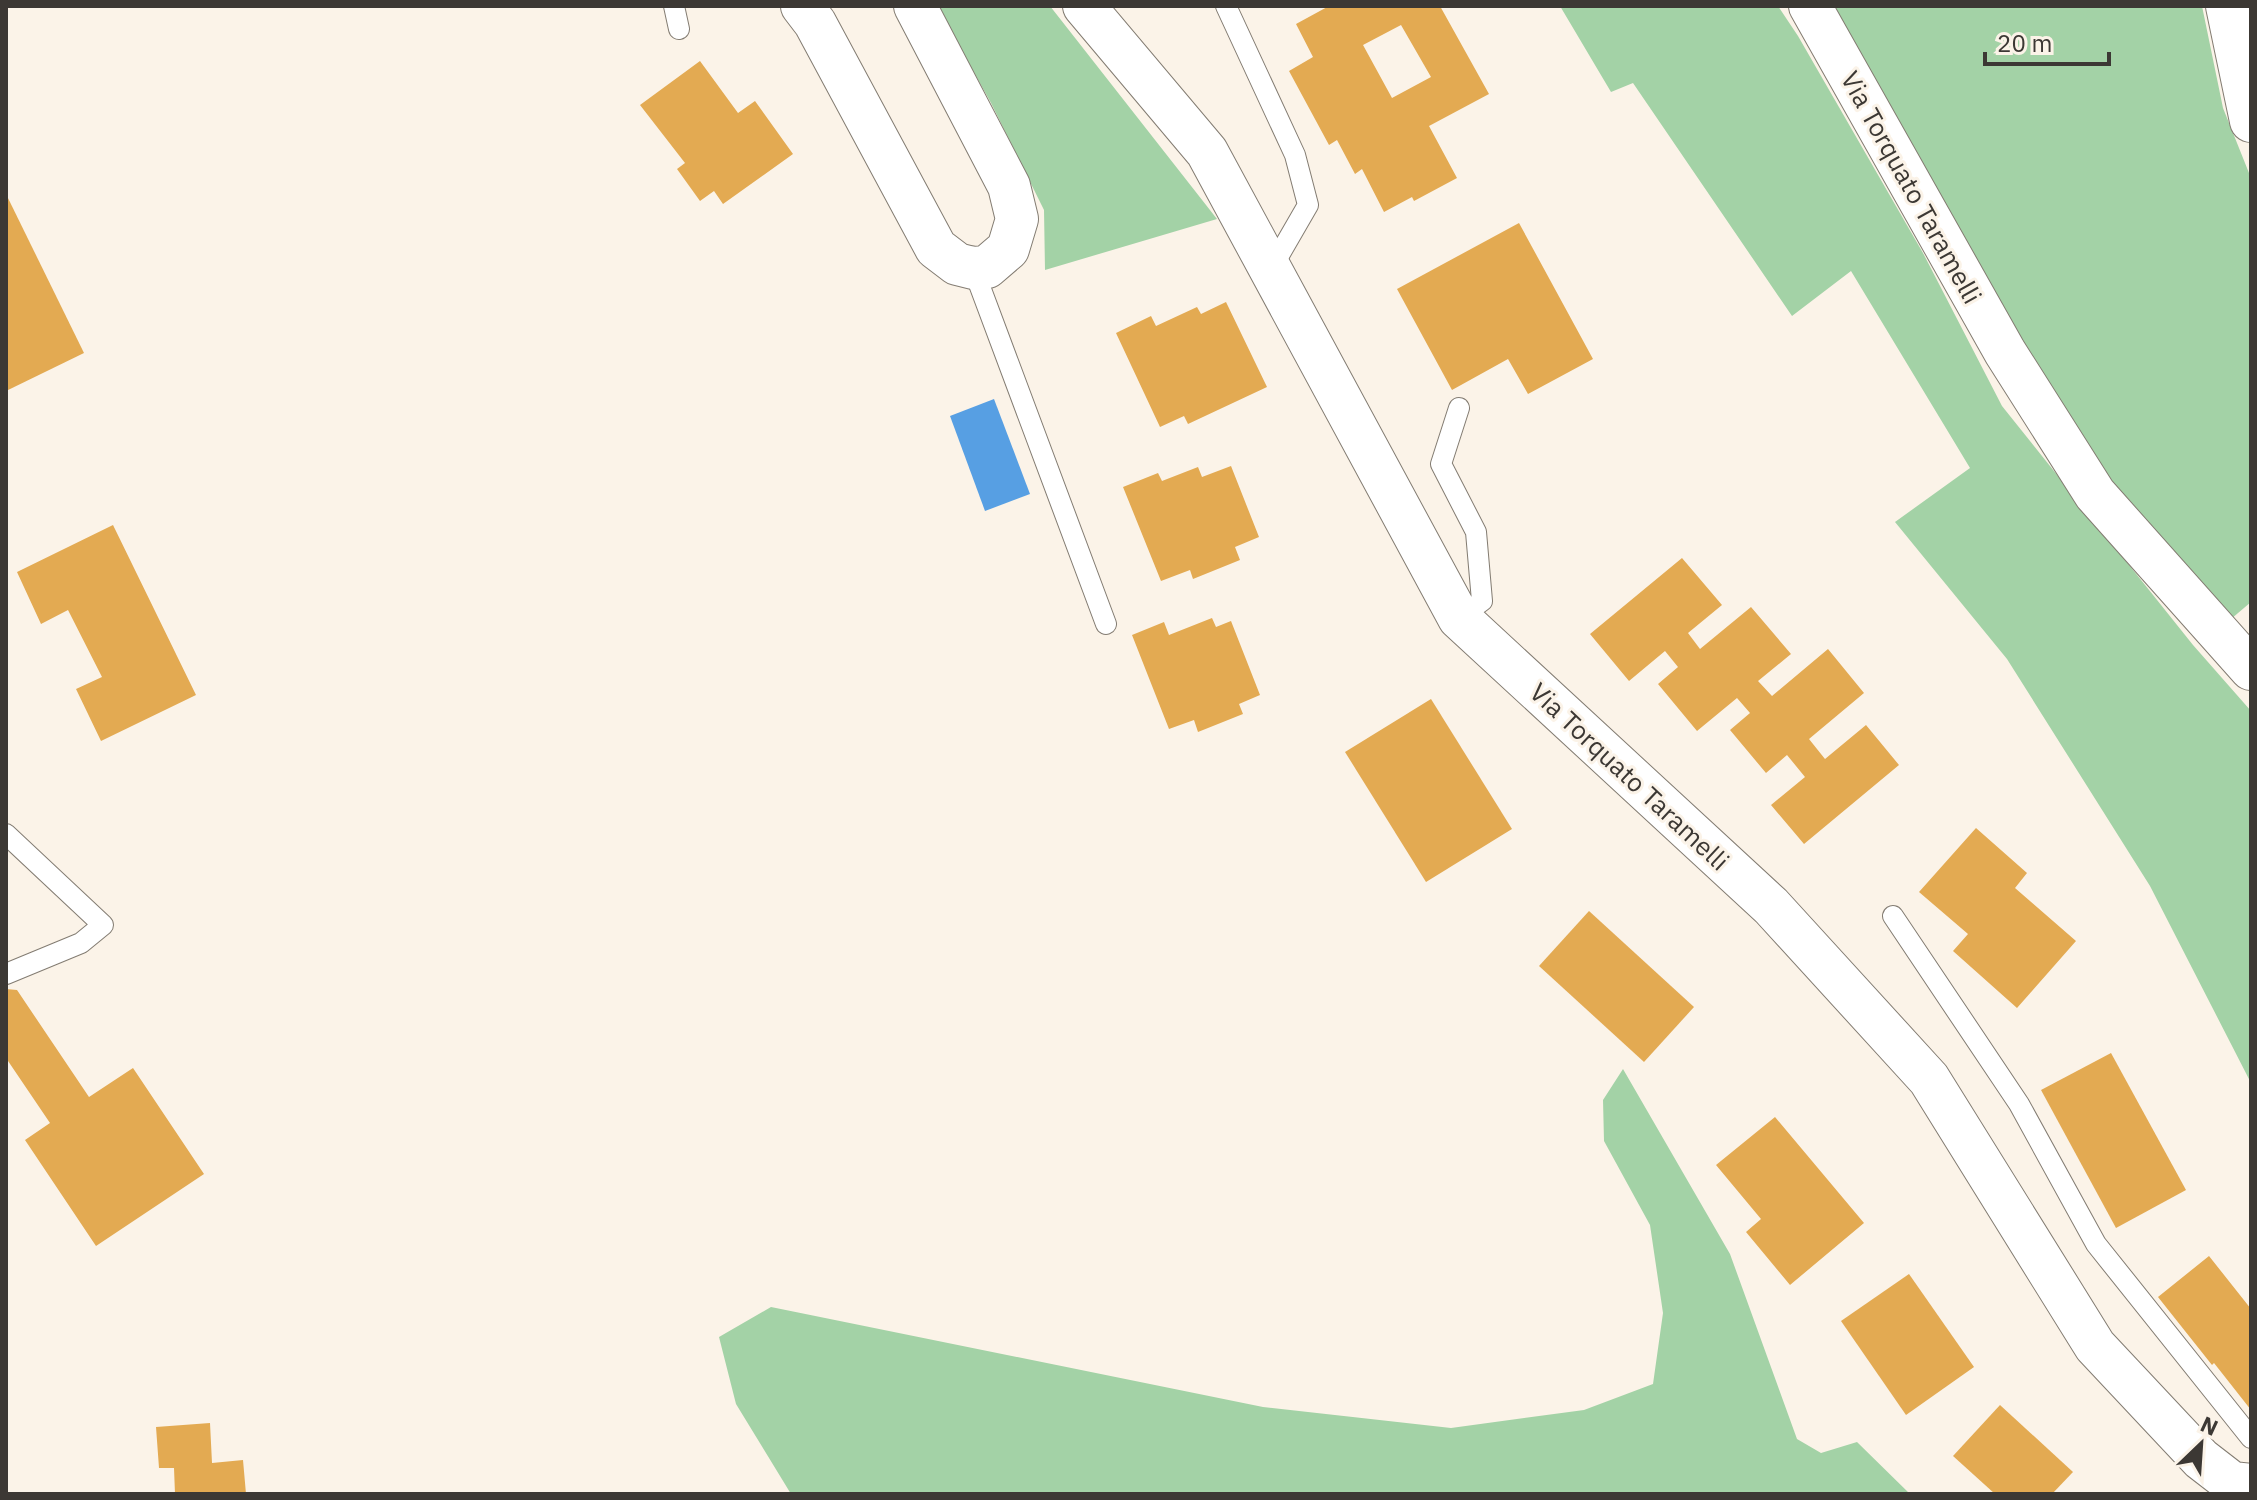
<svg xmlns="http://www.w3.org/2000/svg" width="2257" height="1500" font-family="'IBM Plex Sans',sans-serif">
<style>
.green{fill:#a3d2a6}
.water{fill:#579fe3}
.building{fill:#e3aa52;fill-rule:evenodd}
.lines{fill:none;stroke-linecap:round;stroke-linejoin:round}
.lane-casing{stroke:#837c72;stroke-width:22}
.street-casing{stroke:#837c72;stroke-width:44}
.lane{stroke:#fff;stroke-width:20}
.street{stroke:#fff;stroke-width:42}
.labels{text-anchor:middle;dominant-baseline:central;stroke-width:6;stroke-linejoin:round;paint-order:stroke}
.street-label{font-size:26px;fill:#3c3834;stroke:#fbf3e8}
</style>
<rect width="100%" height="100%" fill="#fbf3e8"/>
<g class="green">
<polygon points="937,6 1050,6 1217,219 1045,270 1044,210 991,103"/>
<polygon points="1560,6 1778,6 1798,36 1923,253 2002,406 2193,645 2251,711 2251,1083 2150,886 2007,659 1895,522 1970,468 1851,271 1792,316 1633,83 1611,92"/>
<polygon points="1830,6 2202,6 2223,108 2251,178 2251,602 2231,619 2105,483 1987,295"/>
<polygon points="1623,1069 1730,1254 1797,1439 1821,1453 1857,1442 1910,1494 791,1494 736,1404 719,1337 771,1307 1263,1407 1451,1428 1584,1410 1653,1384 1663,1313 1650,1225 1604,1141 1603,1100"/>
</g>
<polygon class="water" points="994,399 1030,494 985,511 950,416"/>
<g class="building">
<path d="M1329 6H1440L1489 94 1429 126 1457 178 1414 201 1412 197 1384 212 1362 169 1355 174 1337 140 1329 145 1289 71 1313 57 1296 24ZM1401 25 1431 77 1392 98 1363 45Z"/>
<polygon points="700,61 738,113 755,101 793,154 723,204 714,191 700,201 677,169 685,163 640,105"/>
<polygon points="6,194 84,353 6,391"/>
<polygon points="1519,223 1593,359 1528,394 1508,359 1452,390 1397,289"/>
<polygon points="1226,302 1267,387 1188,424 1184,416 1160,427 1116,333 1151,316 1156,326 1197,307 1201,314"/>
<polygon points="1231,466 1259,537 1235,547 1240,560 1193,579 1190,570 1161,581 1123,487 1158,473 1162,481 1198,467 1202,477"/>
<polygon points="113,525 196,695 101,741 76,689 102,677 68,610 41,624 17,572"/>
<polygon points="1682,558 1722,605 1688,633 1700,649 1751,607 1791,654 1758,681 1772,696 1828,649 1864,693 1809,739 1825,759 1866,725 1899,765 1804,844 1771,805 1805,777 1787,755 1766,773 1730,730 1750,713 1737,698 1697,731 1658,684 1678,667 1665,651 1629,681 1590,634"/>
<polygon points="1212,618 1216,627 1231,621 1260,695 1239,704 1243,714 1198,732 1194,720 1169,729 1132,635 1164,622 1169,635"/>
<polygon points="1431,699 1512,829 1426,882 1345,752"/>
<polygon points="1976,828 2027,873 2015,888 2076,941 2017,1008 1953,951 1968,934 1919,892"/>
<polygon points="1589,911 1694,1007 1644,1062 1539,966"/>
<polygon points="6,989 17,990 89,1097 133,1068 204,1174 96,1246 25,1140 50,1123 6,1058"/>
<polygon points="2111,1053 2186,1190 2116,1228 2041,1090"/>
<polygon points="1775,1117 1864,1223 1790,1285 1746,1232 1761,1219 1716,1165"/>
<polygon points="2209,1256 2251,1309 2251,1410 2214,1363 2212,1365 2158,1297"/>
<polygon points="1909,1274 1974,1367 1906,1415 1841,1321"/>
<polygon points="2000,1405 2073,1472 2052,1494 1995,1494 1953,1456"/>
<polygon points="210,1423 212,1463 243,1460 246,1494 175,1494 174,1468 159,1468 156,1427"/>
</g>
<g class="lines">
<g class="lane-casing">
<g id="lane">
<polyline points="674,6 679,29"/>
<polyline points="1226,6 1295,155 1308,205 1271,269"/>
<polyline points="973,268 1106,624"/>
<polyline points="1459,408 1441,464 1476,532 1482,601 1459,618"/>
<polyline points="6,834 103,925 81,943 6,974"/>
<polyline points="1893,916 2019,1104 2096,1244 2251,1438"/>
</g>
</g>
<g class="street-casing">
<g id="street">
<polyline points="802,6 815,23 936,248 957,264 973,268 987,267 1008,249 1017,219 1009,186 915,6"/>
<polyline points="1084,6 1207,152 1459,618 1771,906 1929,1079 2095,1346 2201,1459 2232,1483 2251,1485"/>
<polyline points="1810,6 2005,352 2095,494 2251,669"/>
<polyline points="2227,6 2251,121"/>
</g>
</g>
<use href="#lane" class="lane"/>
<use href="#street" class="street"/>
</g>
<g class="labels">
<g class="street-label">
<text transform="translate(1912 187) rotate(61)">Via Torquato Taramelli</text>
<text transform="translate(1630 776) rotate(43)">Via Torquato Taramelli</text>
</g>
</g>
<rect width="2257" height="1500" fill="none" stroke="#3c3834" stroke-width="16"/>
<g transform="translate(2201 1444) rotate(25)" stroke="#fbf3e8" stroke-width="6" paint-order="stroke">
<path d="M0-6L14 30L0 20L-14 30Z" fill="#3c3834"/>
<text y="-12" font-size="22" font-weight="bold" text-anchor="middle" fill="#3c3834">N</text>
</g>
<path d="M1985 52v12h124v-12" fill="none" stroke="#3c3834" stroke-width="4"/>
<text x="1997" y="52" font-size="24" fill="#3c3834" stroke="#fbf3e8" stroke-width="6" paint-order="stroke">20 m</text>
</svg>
